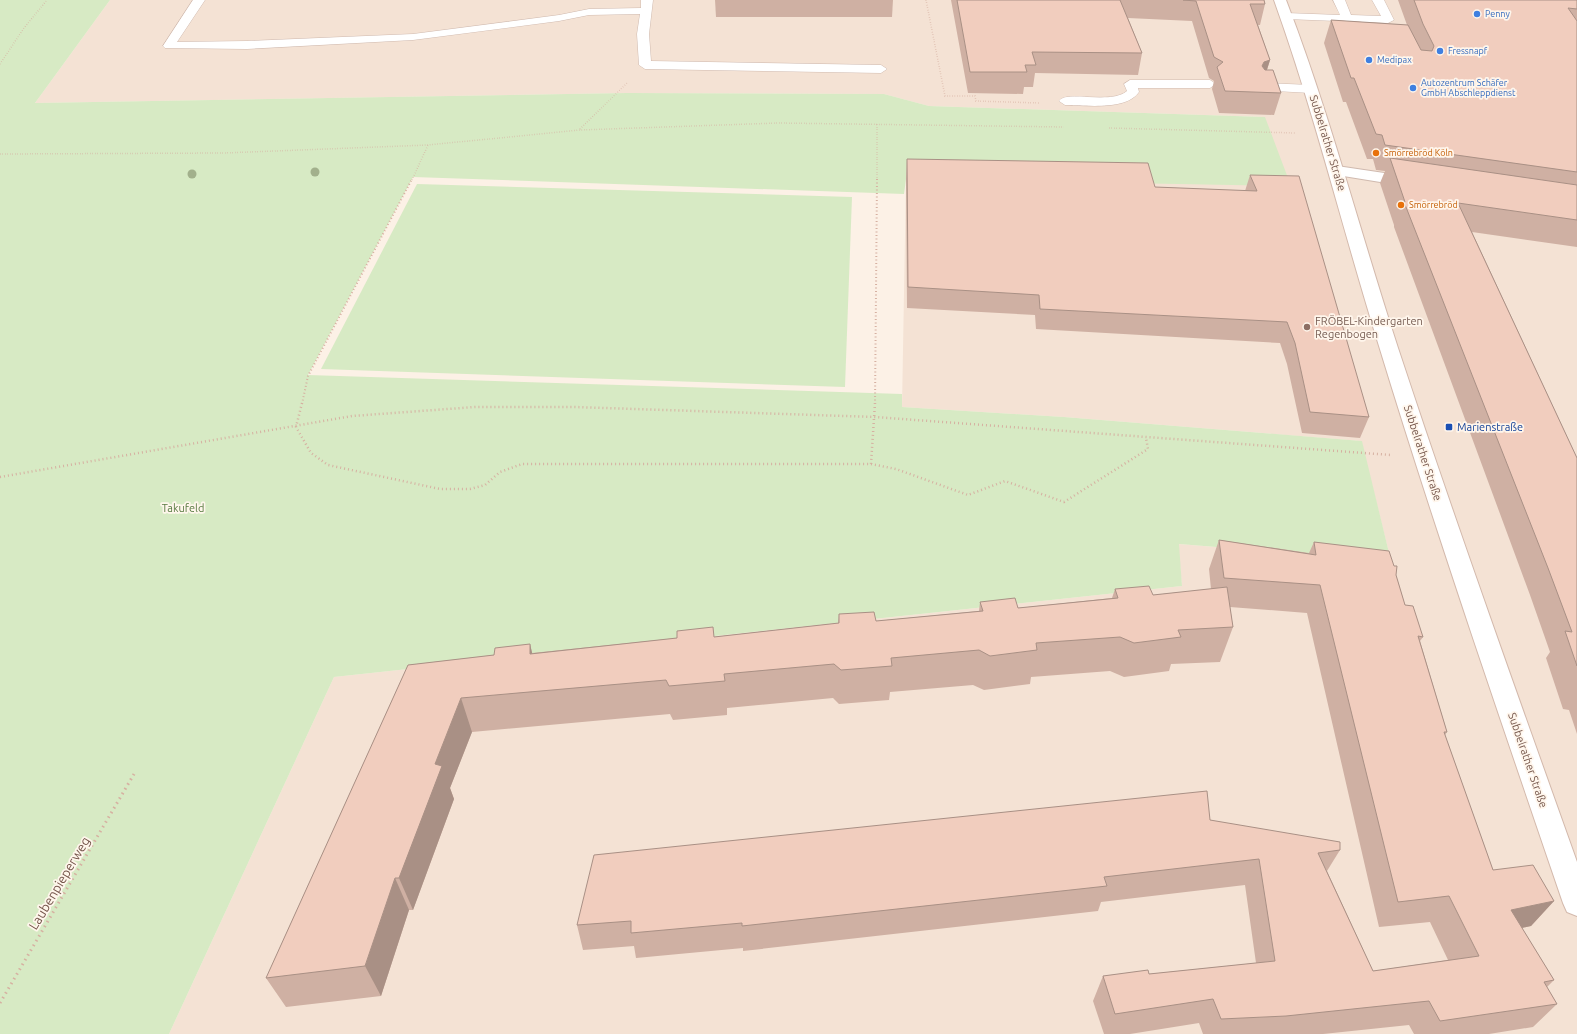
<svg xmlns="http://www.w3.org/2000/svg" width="1577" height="1034" font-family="Ubuntu,sans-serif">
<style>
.residential{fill:#f4e2d4}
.green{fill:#d7eac4}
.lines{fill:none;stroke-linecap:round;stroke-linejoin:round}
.service-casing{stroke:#d0baaf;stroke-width:1}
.minor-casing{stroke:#d0baaf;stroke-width:2}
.secondary-casing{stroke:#d3b9ac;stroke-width:2}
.path-far3{stroke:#d6b0a1;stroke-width:1.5;stroke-dasharray:0.5 2;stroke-linecap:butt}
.path-far2{stroke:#d6b0a1;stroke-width:2;stroke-dasharray:1 2.5;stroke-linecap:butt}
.path-far1{stroke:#d6b0a1;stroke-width:2.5;stroke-dasharray:1 3;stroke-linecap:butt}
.path{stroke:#d6b0a1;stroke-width:3;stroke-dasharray:1.5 4;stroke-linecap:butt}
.service{fill:#fff;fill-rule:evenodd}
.minor{fill:#fff;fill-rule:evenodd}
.secondary{fill:#fff;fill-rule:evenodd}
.tree{fill:#a2b08c}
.wall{fill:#cfb0a3}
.shaded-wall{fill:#a99085}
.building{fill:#f1cdbe;stroke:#a99085}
.shop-dot{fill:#3f7fe0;stroke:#fff6ec;stroke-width:1.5}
.food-dot{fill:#e8710a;stroke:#fff6ec;stroke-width:1.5}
.education-dot{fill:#8d6e63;stroke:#fff6ec;stroke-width:1.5}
.transit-dot{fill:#1a4fb4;stroke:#fff6ec;stroke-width:1.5}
.labels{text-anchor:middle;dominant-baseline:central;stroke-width:3.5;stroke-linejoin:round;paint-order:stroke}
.far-shop-label{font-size:9px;fill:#366cbe;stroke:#fff6ec;text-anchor:start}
.far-food-label{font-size:9px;fill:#c56008;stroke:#fff6ec;text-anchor:start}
.street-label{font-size:11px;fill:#75564b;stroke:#fff6ec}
.education-label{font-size:11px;fill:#785e54;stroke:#fff6ec;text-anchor:start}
.transit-label{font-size:11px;fill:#164399;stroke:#fff6ec;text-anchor:start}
.park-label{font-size:11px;fill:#597b42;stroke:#fff6ec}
.near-street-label{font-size:13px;fill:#75564b;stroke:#fff6ec}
</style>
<rect width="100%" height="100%" fill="#fcf1e6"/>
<polygon class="residential" points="110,0 1577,0 1577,1034 169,1034 334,677 1182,586 1178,544 1391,561 1361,441 1064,417 902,407 906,179 1265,117 929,106 884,94 627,93 35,103"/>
<g class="green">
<polygon points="0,0 110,0 35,103 627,93 884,94 929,106 1265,117 1291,186 906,179 904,194 413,177 308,375 902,394 902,407 1064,417 1362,441 1391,561 1179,544 1182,586 334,677 169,1034 0,1034"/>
<polygon points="417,184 852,197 845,387 321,369"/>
</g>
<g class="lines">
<g class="service-casing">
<g id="service">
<polygon points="193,0 205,0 177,42 247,41 413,34 559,15 589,9 641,8 641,0 653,0 649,34 651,61 881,65 887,69 881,73 645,69 639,65 637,34 640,14 589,15 559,21 413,40 247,49 165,48 163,46"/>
<polygon points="1333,0 1345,0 1351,15 1381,16 1372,0 1384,0 1394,20 1388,23 1286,19 1280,16 1286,13 1340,15"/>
<path d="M1130 80H1210L1216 84 1210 88H1138L1139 92C1126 111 1085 105 1065 105L1059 101C1066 90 1111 105 1127 91L1124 84Z"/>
<polygon points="1263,83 1311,85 1317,89 1311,93 1259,90 1257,87 1259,84"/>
</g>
</g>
<g class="minor-casing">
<polygon id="minor" points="1337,166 1411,177 1417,179 1419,182 1417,185 1411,187 1331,174 1329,171 1331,168"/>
</g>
<g class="secondary-casing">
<path id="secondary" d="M1274 0H1286C1330 114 1360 232 1398 348 1455 521 1516 691 1577 862V916L1567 912 1563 903C1500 718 1436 533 1379 346 1343 231 1315 114 1274 0Z"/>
</g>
<g class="path-far3">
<polyline points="926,0 945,96 975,96 976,101 1040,103"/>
<polyline points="0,64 24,28 47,0"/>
<polyline points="1109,128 1296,133"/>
<polyline points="580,129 628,82"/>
<polyline points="0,154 224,153 428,145 580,130 778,123 1064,127"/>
<polyline points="412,180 428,145"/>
<polyline points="877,180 877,124"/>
</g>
<g class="path-far2">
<polyline points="302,404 308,376 412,179"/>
<polyline points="875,404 877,179"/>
</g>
<g class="path-far1">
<polyline points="302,403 296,427 311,453 328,465 440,489 470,489 485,485 500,472 522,464 871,464 875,403"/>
<polyline points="871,464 896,469 968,495 1005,481 1064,502 1148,449 1146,438"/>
<polyline points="0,477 352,416 475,407 575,407 875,417 1391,455"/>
</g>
<polyline class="path" points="0,1003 134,774"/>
<use href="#service" class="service"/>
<use href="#minor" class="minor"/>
<use href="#secondary" class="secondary"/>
</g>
<g class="tree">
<circle cx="315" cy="172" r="4.5"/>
<circle cx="192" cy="174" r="4.5"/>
</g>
<g class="wall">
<polygon points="715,0 893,0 892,17 716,17"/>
<polygon points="951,0 1264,0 1265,4 1260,25 1258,25 1270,60 1267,70 1281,93 1274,115 1219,113 1212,89 1214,81 1209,78 1192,21 1128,18 1142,53 1138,75 1035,73 1033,87 1024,87 1023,94 968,93"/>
<polygon points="1398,0 1577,0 1577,247 1472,232 1577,458 1577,734 1569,710 1563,709 1546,658 1550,652 1530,595 1394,227 1394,225 1380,183 1385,171 1376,170 1373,159 1367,159 1346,102 1343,102 1324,43 1331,20 1407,25"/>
<polygon points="907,159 1155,187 1245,191 1250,175 1369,417 1360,438 1302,433 1287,364 1280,343 1036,329 1035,315 907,308 906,179"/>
<polygon points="1219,540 1309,553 1314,542 1396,575 1405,605 1423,637 1420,641 1447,732 1445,735 1493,870 1554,901 1531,926 1522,928 1554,980 1547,987 1557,1004 1533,1027 1489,1034 1414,1034 1409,1025 1323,1034 1203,1034 1199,1023 1130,1034 1104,1034 1093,1001 1103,976 1149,974 1256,963 1245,885 1101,902 1098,911 743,951 743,948 636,958 634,946 583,950 577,925 1210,820 1340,850 1327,871 1373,971 1448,960 1430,922 1379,927 1307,613 1230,607 1233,627 1220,662 1171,664 1169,671 1124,677 1110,671 1031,677 1030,684 984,690 973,685 890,692 889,700 839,704 833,698 727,708 727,715 673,720 670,714 472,732 450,788 454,799 413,910 409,910 381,996 286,1007 266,978 408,665 494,655 530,644 532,653 677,638 714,637 838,623 839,614 876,621 979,611 980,602 1018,608 1112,598 1115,589 1153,595 1211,589 1209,569"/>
</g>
<g class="shaded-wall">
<polygon points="1270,60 1263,82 1262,66 1264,62"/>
<polygon points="530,644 538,678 530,654"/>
<polygon points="461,698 472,732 450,788 454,799 413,910 399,878 435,764"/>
<polygon points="395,878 409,910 381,996 365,966"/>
<polygon points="1554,901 1531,926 1489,935 1511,910"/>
</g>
<g class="building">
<polygon points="957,0 1120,0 1142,53 1032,52 1036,65 1025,65 1027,72 970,72"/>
<polygon points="1183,0 1264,0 1265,4 1250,4 1270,60 1264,62 1262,66 1265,70 1273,70 1281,93 1225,91 1217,67 1223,62 1214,57 1196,1"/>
<polygon points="1414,0 1577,0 1577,9 1568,8 1577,21 1577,172 1385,145 1382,135 1376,134 1354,78 1351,78 1331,20 1408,25 1421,50 1432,51 1434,46 1423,24"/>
<polygon points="1390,158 1577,185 1577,220 1458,203 1577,458 1577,666 1565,631 1572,632 1548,568 1404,202 1405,202"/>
<polygon points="907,159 1148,163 1155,187 1257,191 1250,175 1299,176 1369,417 1310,412 1295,343 1287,322 1040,309 1039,295 908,287"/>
<polygon points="1219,540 1316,555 1314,542 1389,551 1394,566 1397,566 1396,575 1405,605 1413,606 1423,637 1418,636 1447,732 1444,732 1493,870 1533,865 1554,901 1511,910 1554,980 1544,982 1557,1004 1440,1021 1429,1001 1286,1016 1221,1019 1213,999 1115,1014 1103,976 1148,970 1149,974 1275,961 1259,859 1104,877 1107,886 742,926 742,923 631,933 631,921 577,925 594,855 1207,791 1210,820 1340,842 1340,850 1318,853 1373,971 1479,956 1449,896 1398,902 1320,585 1224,578"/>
<polygon points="1149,586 1153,595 1227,587 1233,627 1178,630 1181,637 1134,643 1120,637 1036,643 1037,650 990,656 979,650 891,658 892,666 841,670 834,664 724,674 725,681 669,686 666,680 461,698 435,764 442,766 399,878 395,878 365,966 266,978 408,665 494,655 495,648 530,644 530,654 677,638 677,631 713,627 714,637 839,623 839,614 874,612 876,621 983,611 980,602 1015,598 1018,608 1118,598 1115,589"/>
</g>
<g class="shop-dot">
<circle cx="1477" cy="14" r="4"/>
<circle cx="1440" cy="51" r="4"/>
<circle cx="1369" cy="60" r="4"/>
<circle cx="1413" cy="88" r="4"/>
</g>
<g class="food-dot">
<circle cx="1376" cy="153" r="4"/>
<circle cx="1401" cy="205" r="4"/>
</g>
<circle class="education-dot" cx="1307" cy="327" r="4"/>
<rect class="transit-dot" x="1445" y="423" width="8" height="8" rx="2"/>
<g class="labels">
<g class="far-shop-label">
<text x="1485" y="14">Penny</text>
<text x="1448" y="51">Fressnapf</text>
<text x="1377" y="60">Medipax</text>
<text x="1421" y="83">Autozentrum Schäfer<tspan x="1421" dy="10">GmbH Abschleppdienst</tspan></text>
</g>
<g class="far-food-label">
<text x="1384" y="153">Smörrebröd Köln</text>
<text x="1409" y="205">Smörrebröd</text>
</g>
<g class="street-label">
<text transform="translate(1328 143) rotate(73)">Subbelrather Straße</text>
<text transform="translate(1423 453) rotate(72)">Subbelrather Straße</text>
<text transform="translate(1528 760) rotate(71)">Subbelrather Straße</text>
</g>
<g class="education-label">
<text x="1315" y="321">FRÖBEL-Kindergarten<tspan x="1315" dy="13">Regenbogen</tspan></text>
</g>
<g class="transit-label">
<text x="1457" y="427">Marienstraße</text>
</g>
<g class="park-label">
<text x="183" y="508">Takufeld</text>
</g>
<g class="near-street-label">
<text transform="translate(59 883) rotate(-59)">Laubenpieperweg</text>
</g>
</g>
</svg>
